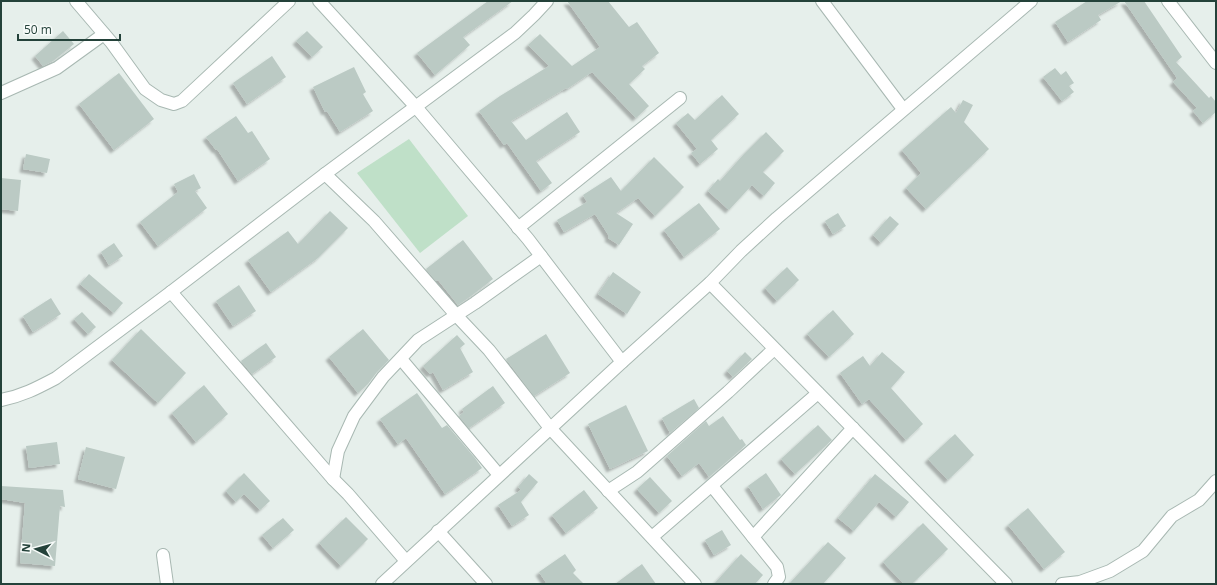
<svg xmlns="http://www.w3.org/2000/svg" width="1217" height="585" font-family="'Open Sans',sans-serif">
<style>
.green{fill:#bfe0c8}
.building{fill:#bbcac4;filter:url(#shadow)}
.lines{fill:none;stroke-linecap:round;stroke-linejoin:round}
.minor-casing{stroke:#a8b8b2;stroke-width:14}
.tertiary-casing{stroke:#a8b8b2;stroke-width:14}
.minor{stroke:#fff;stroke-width:12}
.tertiary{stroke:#fff;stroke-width:12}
</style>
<defs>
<filter id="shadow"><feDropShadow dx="-3.5" dy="3.5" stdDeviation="1" flood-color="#0004"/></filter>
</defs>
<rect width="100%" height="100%" fill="#e6efeb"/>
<polygon class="green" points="409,139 468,216 420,253 357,173"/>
<g class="building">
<polygon points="488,1 513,1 463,37 470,45 435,75 417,53"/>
<polygon points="567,1 608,1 629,27 637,22 659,53 642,66 645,69 629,84 649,106 636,118 592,72 567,89 566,88 511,121 526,140 567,112 580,132 536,161 552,183 541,191 507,143 504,145 479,111 500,96 549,66 528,45 540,34 572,66 600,47"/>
<polygon points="1087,1 1122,1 1098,15 1101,20 1068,42 1055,22"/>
<polygon points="1124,1 1144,1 1182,57 1176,62 1209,98 1211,96 1216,102 1216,112 1203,123 1193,111 1197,108 1173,82 1177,78"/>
<polygon points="63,31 74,44 53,61 43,66 35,56"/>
<polygon points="307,31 323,47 312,57 296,41"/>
<polygon points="272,56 286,77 247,104 233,83"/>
<polygon points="354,67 366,92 363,94 373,111 340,132 327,111 325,112 313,87"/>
<polygon points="1055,68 1061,75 1066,71 1074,83 1069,86 1074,92 1062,101 1043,77"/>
<polygon points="119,73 154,119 114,150 79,104"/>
<polygon points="722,95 739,114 711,140 718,149 700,164 691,153 697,149 676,123 688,113 695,120"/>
<polygon points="963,100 973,105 964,122 989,149 926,209 906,188 921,173 902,150 951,107 956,113"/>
<polygon points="236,116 248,133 252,131 270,159 238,181 217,149 216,150 206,137"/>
<polygon points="766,132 784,151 763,172 775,183 764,196 752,185 729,210 708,191 718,179 720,181 744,154"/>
<polygon points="26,154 50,159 47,173 23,169"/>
<polygon points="654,157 684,187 655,216 638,198 616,213 633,224 619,245 608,238 609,236 595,214 564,232 557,220 587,202 583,195 611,177 621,191"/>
<polygon points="194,174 201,188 195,191 207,208 158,246 140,222 178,192 174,184"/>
<polygon points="1,178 21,180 18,211 1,209"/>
<polygon points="699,203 720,229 684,257 664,230"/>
<polygon points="330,211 348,228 318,258 271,292 248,260 288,231 298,244"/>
<polygon points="838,213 846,226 833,234 825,221"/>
<polygon points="890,216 899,224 881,243 873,235"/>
<polygon points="463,240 493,279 471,296 458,305 438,280 436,281 426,269"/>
<polygon points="114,243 123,256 109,265 101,252"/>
<polygon points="787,267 799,280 777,301 765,288"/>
<polygon points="613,272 641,292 627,314 598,294"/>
<polygon points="89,274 123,303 114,313 80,284"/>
<polygon points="239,285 256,311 233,326 216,301"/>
<polygon points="51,298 61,314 33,332 23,316"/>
<polygon points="833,310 854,334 829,357 807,334"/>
<polygon points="82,312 96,327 88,334 74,319"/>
<polygon points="141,329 186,373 158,403 112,360"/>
<polygon points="363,329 389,360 377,372 368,384 358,393 329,357"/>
<polygon points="546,334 570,373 534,396 506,359"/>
<polygon points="457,335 465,344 460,348 473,372 443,390 433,372 430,374 423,366"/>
<polygon points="266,343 276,357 252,374 241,361"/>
<polygon points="745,352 752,359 733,377 727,371"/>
<polygon points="882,352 905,372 891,388 923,424 906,440 869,399 862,404 840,373 863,356 870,366"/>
<polygon points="204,385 228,414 196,442 172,413"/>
<polygon points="493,386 505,403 469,428 459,416 464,412 462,409"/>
<polygon points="417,393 442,428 447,425 475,458 482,468 445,494 406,438 398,444 380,419"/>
<polygon points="694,399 699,408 670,433 662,418"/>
<polygon points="626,405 648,451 610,469 588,424"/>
<polygon points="723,416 740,440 742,439 746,445 709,477 699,463 682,476 667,456 706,421 709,426"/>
<polygon points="818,425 832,440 795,474 781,459"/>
<polygon points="955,434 974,455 948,480 928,459"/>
<polygon points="57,442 60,464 29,468 26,446"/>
<polygon points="86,447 125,457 116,489 78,479"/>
<polygon points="244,473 270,501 260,510 244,494 236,502 226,491"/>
<polygon points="766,473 781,495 763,509 748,486"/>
<polygon points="529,474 538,482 521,502 529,515 512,526 498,505 521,490 518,487"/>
<polygon points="875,474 909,502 896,517 879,502 854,531 838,518"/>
<polygon points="650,477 672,501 659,513 637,489"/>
<polygon points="1,486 63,490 65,507 60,506 55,566 20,563 25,503 1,499"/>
<polygon points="584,490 598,508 566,533 552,515"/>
<polygon points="1028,508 1065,552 1044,569 1008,525"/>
<polygon points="346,517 368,539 341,566 319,543"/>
<polygon points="283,518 294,530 273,548 262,535"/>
<polygon points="923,523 948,549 912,584 904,584 883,562"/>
<polygon points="722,530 731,545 714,555 705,540"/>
<polygon points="828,542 846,558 823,584 789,584"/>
<polygon points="565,554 576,570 573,573 584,584 547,584 539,572"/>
<polygon points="741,554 763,575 755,584 714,584"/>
<polygon points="642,564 656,584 615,584"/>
</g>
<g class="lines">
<g class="minor-casing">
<g id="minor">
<polyline points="76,1 111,42 145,89 161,100 174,104 182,101 289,1"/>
<polyline points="319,1 416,107 528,239 622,362"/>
<polyline points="822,1 903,109"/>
<polyline points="1168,1 1216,63"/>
<polyline points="1,93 57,68 104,34"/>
<polyline points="325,174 374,221 456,315 489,350 550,428 695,584"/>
<polyline points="518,228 680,98"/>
<polyline points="710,283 898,474 1006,584"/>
<polyline points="171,292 333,479 348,494 406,561"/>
<polyline points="401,359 499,475"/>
<path d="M1 400C22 396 37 388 56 378L171 292 325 174 515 33 534 15 547 1"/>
<polyline points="333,479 338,451 354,416 383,377 418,340 475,303 541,256"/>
<polyline points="712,486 777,567 779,577 774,584"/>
<polyline points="608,491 637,472 728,392 774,349"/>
<polyline points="438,531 486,584"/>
<polyline points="652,537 818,393"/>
<polyline points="753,537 853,428"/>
<polyline points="163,555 167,584"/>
<polyline points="1062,584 1080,582 1110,571 1143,551 1172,516 1199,500 1216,481"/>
</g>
</g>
<g class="tertiary-casing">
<polyline id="tertiary" points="382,584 622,362 710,283 741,251 777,218 1031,1"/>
</g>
<use href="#minor" class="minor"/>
<use href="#tertiary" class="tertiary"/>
</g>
<rect width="1217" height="585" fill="none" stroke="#24423a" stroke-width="4"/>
<g transform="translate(36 549) rotate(276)" stroke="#f7fbf9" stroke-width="3" paint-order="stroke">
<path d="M0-3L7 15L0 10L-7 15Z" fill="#24423a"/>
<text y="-6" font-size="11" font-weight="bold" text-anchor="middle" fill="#24423a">N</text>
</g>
<path d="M18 34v6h102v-6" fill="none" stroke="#24423a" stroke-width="2"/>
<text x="24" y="34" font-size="12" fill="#24423a" stroke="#f7fbf9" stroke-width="3" paint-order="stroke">50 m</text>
</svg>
